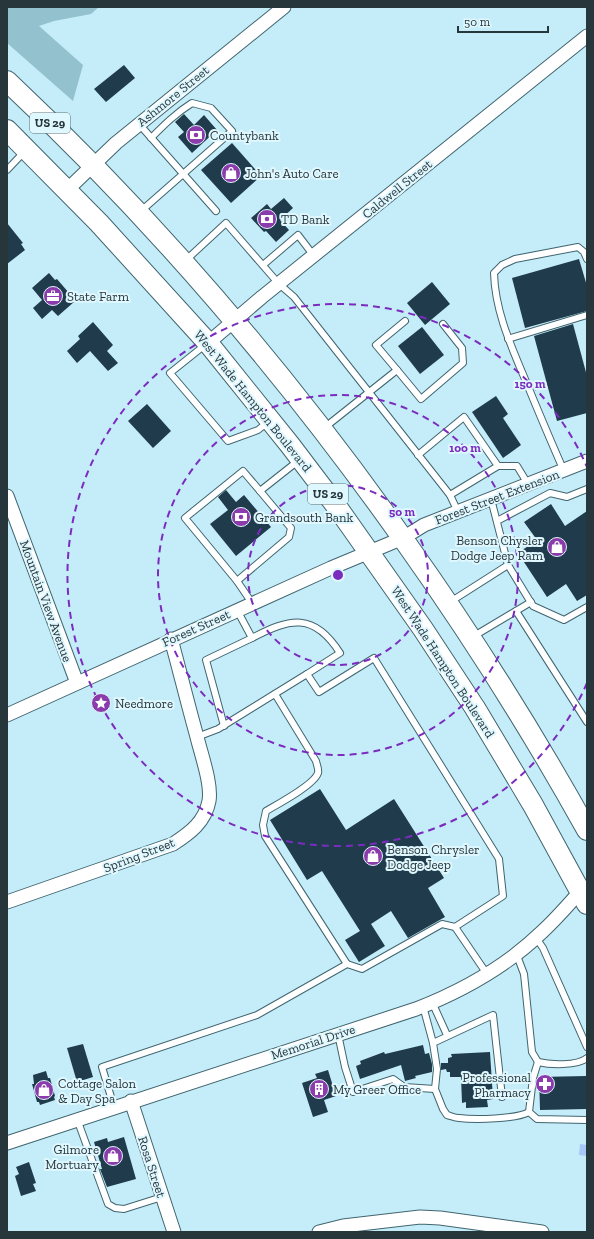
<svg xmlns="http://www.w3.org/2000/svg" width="594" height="1239" font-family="'Zilla Slab',serif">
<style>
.green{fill:#93c1ce}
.water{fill:#a6c8f6}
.building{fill:#203b4c}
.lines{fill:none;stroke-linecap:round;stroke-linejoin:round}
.lane-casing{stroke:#40656f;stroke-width:8}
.street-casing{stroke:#40656f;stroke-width:15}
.primary-casing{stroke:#40656f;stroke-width:22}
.lane{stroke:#fff;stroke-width:6}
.street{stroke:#fff;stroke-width:13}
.primary{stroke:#fff;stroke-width:20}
.ring{fill:none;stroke:#7b2cbf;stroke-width:2;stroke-dasharray:7 5}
.labels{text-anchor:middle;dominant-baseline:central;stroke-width:4;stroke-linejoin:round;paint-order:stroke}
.shield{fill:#dff7fe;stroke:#5e7076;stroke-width:1}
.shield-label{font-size:12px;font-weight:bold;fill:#27363b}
.street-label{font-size:13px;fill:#27363b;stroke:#dff7fe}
.poi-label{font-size:13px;fill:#27363b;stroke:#dff7fe;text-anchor:start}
.centre{fill:#7b2cbf;stroke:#dff7fe;stroke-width:2}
.ring-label{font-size:12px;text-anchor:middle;font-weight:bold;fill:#7b2cbf;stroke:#dff7fe;stroke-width:4;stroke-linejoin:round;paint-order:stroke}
</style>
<rect width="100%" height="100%" fill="#c5edf9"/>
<polygon class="green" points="7,7 99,7 91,14 54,21 39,26 83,65 73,101 7,43"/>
<polygon class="water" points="580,1144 587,1145 587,1156 579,1155"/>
<g class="building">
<polygon points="124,65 135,78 106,102 94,89"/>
<polygon points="184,114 194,125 204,115 217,130 192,153 178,137 184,132 175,122"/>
<polygon points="232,143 261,176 231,203 201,170"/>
<polygon points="284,198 293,208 280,220 289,230 276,242 266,231 264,232 251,218 267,204 271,209"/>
<polygon points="7,223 23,243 21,244 25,250 7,264"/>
<polygon points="579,259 587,286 587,311 525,328 512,278"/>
<polygon points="49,273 55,280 57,279 69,293 68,294 74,302 58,316 52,310 42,319 33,308 42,300 32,288"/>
<polygon points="432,282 450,304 425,325 407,303"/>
<polygon points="93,322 113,345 107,351 118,363 108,371 90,351 77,363 67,351 80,339 78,336"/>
<polygon points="573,324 587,376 587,413 557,421 534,336"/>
<polygon points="422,327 444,355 420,374 398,346"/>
<polygon points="496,396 508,414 503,418 521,445 503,458 472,412"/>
<polygon points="147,404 171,431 153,448 128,421"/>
<polygon points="226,490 236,502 244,495 271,527 236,556 210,524 228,510 218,497"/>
<polygon points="551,504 565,526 587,511 587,595 577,601 566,584 547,597 518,553 537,540 524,522"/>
<polygon points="320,789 346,830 394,799 444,878 428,888 445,917 408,938 391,911 371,924 385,946 359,962 345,940 360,931 322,871 307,880 270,820"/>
<polygon points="83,1044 93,1077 77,1082 67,1048"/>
<polygon points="423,1045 425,1054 429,1053 432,1064 432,1072 415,1076 416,1078 405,1081 401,1065 360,1079 356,1066 361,1064 360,1061 384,1052 385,1054"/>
<polygon points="490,1052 493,1099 487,1100 488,1107 466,1108 466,1102 462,1103 461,1077 450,1077 450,1072 447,1072 446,1069 441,1070 441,1063 448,1063 448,1058 452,1057 451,1054"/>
<polygon points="328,1070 336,1096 324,1100 328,1112 313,1117 302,1083 317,1078 315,1074"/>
<polygon points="46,1071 48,1078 50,1078 55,1096 54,1097 55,1100 40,1105 39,1102 37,1102 32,1084 34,1084 33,1075"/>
<polygon points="586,1076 587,1109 540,1110 539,1077"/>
<polygon points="124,1137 136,1179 107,1187 100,1169 102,1169 94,1142 107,1138 108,1142"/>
<polygon points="29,1162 36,1183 33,1184 36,1191 21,1196 15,1176 19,1174 16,1167"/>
</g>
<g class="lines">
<g class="lane-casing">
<g id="lane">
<polyline points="139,124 216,211"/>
<polyline points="7,170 25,151"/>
<path d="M141 211 232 131 211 108 192 103C176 113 164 125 151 138"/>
<polyline points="185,261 226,223 279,284 294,297 450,495 458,512"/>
<polyline points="263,265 298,235 314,256"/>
<polyline points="508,339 587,315"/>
<polyline points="205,345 170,373 228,441 258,430 268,422"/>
<polyline points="397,370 376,345 405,321"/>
<polyline points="324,428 397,370 421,399 463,363 462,348 443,324"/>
<polyline points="418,455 464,417 498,466 517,466 528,484"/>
<path d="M564 471C551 442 539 413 527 384 512 348 495 312 494 273L502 265 515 259 578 247 584 252 587 259"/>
<polyline points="450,495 498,466"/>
<polyline points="491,499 508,565 533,606 564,620 587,607"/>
<polyline points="497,521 550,493 567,497 587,489"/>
<polyline points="237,581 185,518 243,471 260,491"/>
<polyline points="450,602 508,565"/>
<polyline points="252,603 237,581 289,537 291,528 260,491 298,461"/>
<path d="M237 610 252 638C290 618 314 612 340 653L307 674"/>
<polyline points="516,611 587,722"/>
<polyline points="474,636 531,602"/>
<path d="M275 694 316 761C317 766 319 769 318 773 314 785 278 804 266 811L263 825 265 836 347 964"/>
<polyline points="224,726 206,660 252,638"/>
<polyline points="455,927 487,974"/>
<polyline points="536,938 543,948 587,1047"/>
<path d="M516 953 524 974 532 1052 538 1062C550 1065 577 1066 587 1058"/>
<polyline points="432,1002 447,1035"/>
<polyline points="423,1006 433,1043"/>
<polyline points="338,1034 345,1067 353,1092 393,1079 404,1087 435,1089"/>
<polyline points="538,1062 533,1078 529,1112 537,1119 587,1120"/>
<path d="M502 1097 493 1015 433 1043 437 1069 435 1089 443 1109 447 1115C451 1116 455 1118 459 1118 475 1120 517 1119 529 1112"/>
<polyline points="114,1107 102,1067 257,1015 347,964 362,969 442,924 455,927 503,896 499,859 374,658 319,692 307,674 218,729 197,737"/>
<polyline points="77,1119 108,1204 115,1208 124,1209 162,1197"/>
</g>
</g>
<g class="street-casing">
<g id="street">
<polyline points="67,190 116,143 284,7"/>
<polyline points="208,343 262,297 587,36"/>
<polyline points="7,496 77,683"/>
<polyline points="7,715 331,568 403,538 424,525 587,461"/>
<path d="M7 902 173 844C190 833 205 822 209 801 212 784 201 754 197 737 188 705 180 672 171 639"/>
<polyline points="131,1101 174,1232"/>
<path d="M7 1143 416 1009C462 991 507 966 543 931 558 917 571 902 584 887"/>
<polyline points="319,1232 343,1226 420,1217 440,1218 542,1232"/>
</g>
</g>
<g class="primary-casing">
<g id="primary">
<path d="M7 81C156 221 289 377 406 543 472 636 532 731 587 830"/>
<polyline points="7,130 99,223 208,343 290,445 337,507 423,629 475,708 533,805 587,904"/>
</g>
</g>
<use href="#lane" class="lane"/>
<use href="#street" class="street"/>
<use href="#primary" class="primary"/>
</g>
<g class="ring">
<circle cx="338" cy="575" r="90"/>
<circle cx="338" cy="575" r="180"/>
<path d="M587 683A271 271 0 1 1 587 467"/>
</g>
<defs>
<g id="bank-disc" transform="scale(1)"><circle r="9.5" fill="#8b3bab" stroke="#dff7fe"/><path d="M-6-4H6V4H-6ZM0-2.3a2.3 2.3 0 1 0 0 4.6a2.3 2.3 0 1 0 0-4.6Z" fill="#fff"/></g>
<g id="shop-disc" transform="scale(1)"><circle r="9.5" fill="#8b3bab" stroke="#dff7fe"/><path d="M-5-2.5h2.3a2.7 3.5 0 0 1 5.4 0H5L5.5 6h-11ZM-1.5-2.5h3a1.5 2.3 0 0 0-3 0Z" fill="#fff"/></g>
<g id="office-disc" transform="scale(1)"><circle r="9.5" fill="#8b3bab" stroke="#dff7fe"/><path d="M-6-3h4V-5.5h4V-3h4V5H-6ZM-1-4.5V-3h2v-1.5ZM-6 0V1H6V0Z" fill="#fff"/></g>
<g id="sight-disc" transform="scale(1)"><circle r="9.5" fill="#8b3bab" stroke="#dff7fe"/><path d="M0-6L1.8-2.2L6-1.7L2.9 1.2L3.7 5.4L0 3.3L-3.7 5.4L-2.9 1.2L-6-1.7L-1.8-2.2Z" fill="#fff"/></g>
<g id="pharmacy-disc" transform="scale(1)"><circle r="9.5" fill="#8b3bab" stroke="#dff7fe"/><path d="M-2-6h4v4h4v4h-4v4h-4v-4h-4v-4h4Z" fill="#fff"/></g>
<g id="building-disc" transform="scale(1)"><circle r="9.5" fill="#8b3bab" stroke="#dff7fe"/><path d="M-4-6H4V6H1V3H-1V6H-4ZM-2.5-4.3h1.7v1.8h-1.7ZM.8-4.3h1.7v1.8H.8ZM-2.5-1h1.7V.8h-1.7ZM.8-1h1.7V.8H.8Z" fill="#fff"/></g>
</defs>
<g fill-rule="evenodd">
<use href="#bank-disc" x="196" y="135"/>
<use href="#shop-disc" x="231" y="173"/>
<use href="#bank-disc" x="267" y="219"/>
<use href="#office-disc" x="53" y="296"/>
<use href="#bank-disc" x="241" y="517"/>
<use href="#shop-disc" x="557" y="547"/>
<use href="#sight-disc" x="101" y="703"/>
<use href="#shop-disc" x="373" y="856"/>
<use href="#pharmacy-disc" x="545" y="1084"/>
<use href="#building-disc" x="319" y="1089"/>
<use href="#shop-disc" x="44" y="1090"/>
<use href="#shop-disc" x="113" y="1156"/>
</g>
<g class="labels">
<g class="shield">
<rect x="30" y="113" width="40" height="20" rx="3"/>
<rect x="308" y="484" width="40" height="20" rx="3"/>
</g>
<g class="shield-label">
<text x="50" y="123">US 29</text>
<text x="328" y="494">US 29</text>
</g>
<g class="street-label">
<text transform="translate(173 96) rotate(-39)">Ashmore Street</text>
<text transform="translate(397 189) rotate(-39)">Caldwell Street</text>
<text transform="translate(253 401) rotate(51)">West Wade Hampton Boulevard</text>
<text transform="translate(497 497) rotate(-21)">Forest Street Extension</text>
<text transform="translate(46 601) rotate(70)">Mountain View Avenue</text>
<text transform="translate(196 628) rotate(-24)">Forest Street</text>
<text transform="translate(443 662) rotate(57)">West Wade Hampton Boulevard</text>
<text transform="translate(139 855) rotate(-21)">Spring Street</text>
<text transform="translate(313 1042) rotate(-18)">Memorial Drive</text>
<text transform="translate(152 1167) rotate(72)">Rosa Street</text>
</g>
<g class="poi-label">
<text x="210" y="135">Countybank</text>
<text x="245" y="173">John's Auto Care</text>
<text x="281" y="219">TD Bank</text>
<text x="67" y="296">State Farm</text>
<text x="255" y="517">Grandsouth Bank</text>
<text x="543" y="540" text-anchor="end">Benson Chysler<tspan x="543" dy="15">Dodge Jeep Ram</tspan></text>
<text x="115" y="703">Needmore</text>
<text x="387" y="849">Benson Chrysler<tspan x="387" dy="15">Dodge Jeep</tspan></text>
<text x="531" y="1077" text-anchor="end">Professional<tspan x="531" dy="15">Pharmacy</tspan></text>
<text x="58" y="1083">Cottage Salon<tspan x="58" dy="15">&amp; Day Spa</tspan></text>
<text x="333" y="1089">My Greer Office</text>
<text x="99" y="1149" text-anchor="end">Gilmore<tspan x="99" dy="15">Mortuary</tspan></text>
</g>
</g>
<circle cx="338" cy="575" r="6" class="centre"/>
<g class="ring-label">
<text x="530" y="388">150 m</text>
<text x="465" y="452">100 m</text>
<text x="402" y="516">50 m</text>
</g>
<rect width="594" height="1239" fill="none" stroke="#27363b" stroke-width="16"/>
<path d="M458 26v6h90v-6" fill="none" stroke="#27363b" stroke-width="2"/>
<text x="464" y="26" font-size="12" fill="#27363b" stroke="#dff7fe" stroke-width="3" paint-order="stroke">50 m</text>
</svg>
